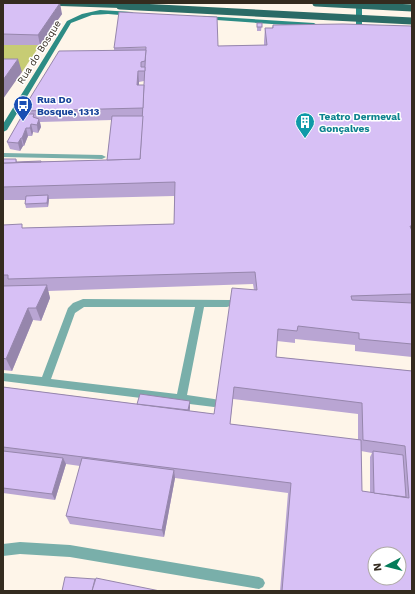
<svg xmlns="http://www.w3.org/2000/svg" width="415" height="594" font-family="'Work Sans',sans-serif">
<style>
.green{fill:#c7cc74}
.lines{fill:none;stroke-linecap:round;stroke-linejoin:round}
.lane{fill:#79afaa;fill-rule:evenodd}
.secondary{fill:#2d8c85;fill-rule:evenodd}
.primary{fill:#2b6b66;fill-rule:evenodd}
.primary-bridge{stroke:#2b6b66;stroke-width:7}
.wall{fill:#b9a5d3;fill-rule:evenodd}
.shaded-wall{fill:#9686ac}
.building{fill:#d7c0f5;stroke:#9686ac;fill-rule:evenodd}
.labels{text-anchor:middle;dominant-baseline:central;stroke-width:3;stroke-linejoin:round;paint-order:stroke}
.far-street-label{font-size:10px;fill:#342b1f;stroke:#fff}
.far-transit-label{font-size:10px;font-weight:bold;fill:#164399;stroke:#fff;text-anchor:start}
.far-culture-label{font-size:10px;font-weight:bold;fill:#0d838f;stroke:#fff;text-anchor:start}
</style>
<rect width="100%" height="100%" fill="#fef5e9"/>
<polygon class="green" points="3,45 40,45 22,72 3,72"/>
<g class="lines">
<g class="lane">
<polygon points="3,153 102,155 106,157 102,159 3,157"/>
<path d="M83 299 230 300 232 303 230 306 227 307H204L187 395 214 399 218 400 219 403 218 406 214 407 3 381V373L42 377 68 308 73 303ZM84 307H195L177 394 51 379 75 313Z"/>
<polygon points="20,542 70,545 259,577 263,579 265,583 263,587 259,589 70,557 20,554 3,556 3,544"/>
</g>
<g class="secondary">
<polygon points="356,3 362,3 362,28 359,30 356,28"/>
<polygon points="100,10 132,12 135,14 132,16 108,14 92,15 71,23 7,130 3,132 3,124 67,21 82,14"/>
<polygon points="204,16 314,23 317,25 314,27 202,19 202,17"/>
</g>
<polygon class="primary" points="27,3 120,4 123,6 120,8 30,5"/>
<g class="primary-bridge">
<polyline points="316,3 412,8"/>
<polyline points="120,6 412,21"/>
</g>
</g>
<g class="wall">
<polygon points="3,3 62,14 40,45 3,45"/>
<polygon points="257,23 262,23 261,31 257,31"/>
<path d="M273 25 412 29V357L355 351V345L295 339V343L277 341 276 357 412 371V591H280L288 493 175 478 164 537 70 524 66 516 80 466 66 464 55 500 3 493V387L137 404 190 407V411L214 414 254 290 253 284 48 291 50 298 41 321 33 320 12 371 3 370V225L23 228 174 224V196L49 199 48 207 26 208 25 204V200H3V159H16L17 162 107 160 112 120 40 122 41 127 38 133 33 132 32 136H28L24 146H23L20 151 10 149 7 142 23 114 22 111 114 50V48L264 45V41L265 28H272ZM144 81V85H139V82ZM233 399 358 414V440L230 424ZM361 451 372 453 370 457V493L362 491Z"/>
</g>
<g class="shaded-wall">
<polygon points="60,3 62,14 40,45 38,35"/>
<polygon points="18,59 22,72 3,99 3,84 4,82 3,80"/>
<polygon points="138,71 139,82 138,96 137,85"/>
<polygon points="39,119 41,127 38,133 37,125"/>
<polygon points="31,124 33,132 32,136 30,128"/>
<polygon points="26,128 28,136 24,146 22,138"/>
<polygon points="21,138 23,146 20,151 18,143"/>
<polygon points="48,195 49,199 48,207 47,203"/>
<polygon points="47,285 50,298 41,321 36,308"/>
<polygon points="28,308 33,320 12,371 6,359"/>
<polygon points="190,401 190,407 187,421 187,415"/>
<polygon points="63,458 66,464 55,500 52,494"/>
<polygon points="174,470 175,478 164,537 162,530"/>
</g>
<g class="building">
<polygon points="3,3 60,3 38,35 3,34"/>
<path d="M119 12 217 17 218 46 267 45 265 28H273V25L343 24 411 26 412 29V226H410L412 231V294L351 296 352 300 412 303V344L359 339V333L298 326 297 331 278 329 276 357 412 371V591H282L291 483 3 447V387L214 414 232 288 257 290 255 272 8 279V275H3V225L22 224V228L174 224 175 182 3 187V163L140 159 146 47 114 48ZM234 387 362 403 363 440 405 446 409 498 362 491 361 440 230 424ZM375 554H399V578H375Z"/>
<rect x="257" y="23" width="5" height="4"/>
<polygon points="146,50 145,61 141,62 141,67 145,67 145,71 138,71 137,85 144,85 143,108 22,111 59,51"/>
<polygon points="3,59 18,59 3,80"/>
<polygon points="23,114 34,114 33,117 39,119 37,125 31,124 30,128 26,128 22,138 21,138 18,143 7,142"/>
<polygon points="112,116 143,116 140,159 107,160"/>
<polygon points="3,159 16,159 16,162 41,161 41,162 3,163"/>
<polygon points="48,195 47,203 25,204 26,196"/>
<polygon points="47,285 36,308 28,308 6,359 3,358 3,286"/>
<polygon points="140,394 190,401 188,410 137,404"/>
<polygon points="3,451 63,458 52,494 3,488"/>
<polygon points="373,451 403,455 406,497 374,493"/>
<polygon points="82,458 174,470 162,530 66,516"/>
<polygon points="65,577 95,579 92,591 62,591"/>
<polygon points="96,578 160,591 92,591"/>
</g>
<defs>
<g id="bus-pin" transform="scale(1)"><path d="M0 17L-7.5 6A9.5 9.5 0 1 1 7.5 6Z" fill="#1a4fb4" stroke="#fff"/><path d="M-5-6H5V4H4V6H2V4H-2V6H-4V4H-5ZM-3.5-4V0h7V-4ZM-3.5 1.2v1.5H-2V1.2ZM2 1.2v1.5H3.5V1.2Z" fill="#fff"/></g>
<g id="building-pin" transform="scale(1)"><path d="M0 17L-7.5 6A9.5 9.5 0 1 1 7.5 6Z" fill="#0f9aa8" stroke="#fff"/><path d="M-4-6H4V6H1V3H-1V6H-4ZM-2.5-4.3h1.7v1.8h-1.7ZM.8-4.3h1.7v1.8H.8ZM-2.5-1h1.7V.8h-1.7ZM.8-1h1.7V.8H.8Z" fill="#fff"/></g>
</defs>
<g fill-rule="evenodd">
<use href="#bus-pin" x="23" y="105"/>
<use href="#building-pin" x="305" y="122"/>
</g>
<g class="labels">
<g class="far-street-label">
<text transform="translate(39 52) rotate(-58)">Rua do Bosque</text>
</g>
<g class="far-transit-label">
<text x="37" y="99">Rua Do<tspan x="37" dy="12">Bosque, 1313</tspan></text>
</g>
<g class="far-culture-label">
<text x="319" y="116">Teatro Dermeval<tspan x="319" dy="12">Gonçalves</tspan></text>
</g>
</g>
<rect width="415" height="594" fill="none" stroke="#342b1f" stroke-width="8"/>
<g transform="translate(387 566) rotate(263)"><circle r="19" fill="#ffffff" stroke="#aeaaa5"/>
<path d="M0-3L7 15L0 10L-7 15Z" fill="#047c5a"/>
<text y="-6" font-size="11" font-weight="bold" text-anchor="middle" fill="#342b1f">N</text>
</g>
</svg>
